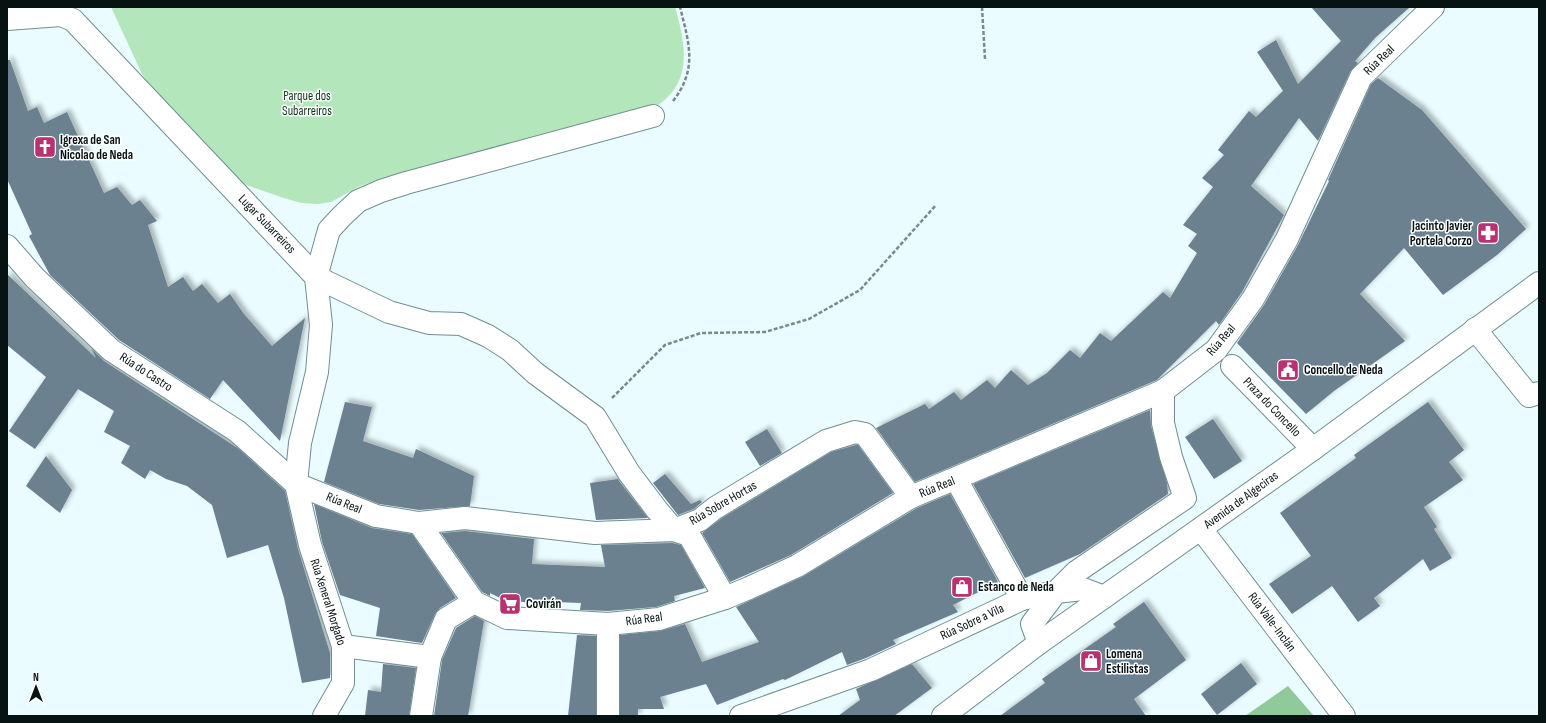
<svg xmlns="http://www.w3.org/2000/svg" width="1546" height="723" font-family="'Sofia Sans Condensed',sans-serif">
<style>
.green{fill:#b3e7bb}
.forest{fill:#91ca9a}
.building{fill:#6c818f;filter:url(#shadow)}
.lines{fill:none;stroke-linecap:round;stroke-linejoin:round}
.minor-casing{stroke:#718e92;stroke-width:24}
.major-casing{stroke:#718e92;stroke-width:24}
.path{stroke:#7b898b;stroke-width:2.5;stroke-dasharray:4 2;stroke-linecap:butt}
.minor{stroke:#fff;stroke-width:22}
.major{stroke:#fff;stroke-width:22}
.labels{text-anchor:middle;dominant-baseline:central;stroke-width:3;stroke-linejoin:round;paint-order:stroke}
.street-label{font-size:13px;fill:#071213;stroke:#fff}
.park-label{font-size:13px;fill:#093516;stroke:#fff}
.poi-label{font-size:13px;font-weight:bold;fill:#071213;stroke:#fff;text-anchor:start}
</style>
<defs>
<filter id="shadow"><feDropShadow dx="3.5" dy="-3.5" stdDeviation="2" flood-color="#0004"/></filter>
</defs>
<rect width="100%" height="100%" fill="#eafcff"/>
<path class="green" d="M111 7H675C688 52 693 90 644 113L377 180 360 186 331 202 318 204 301 203 284 198 243 184 223 169 163 104 142 74Z"/>
<polygon class="forest" points="1288,686 1314,716 1245,716"/>
<g class="building">
<polygon points="1311,7 1410,7 1375,38 1355,61 1358,63 1350,72 1318,141 1299,118 1251,186 1284,215 1242,292 1219,325 1216,321 1157,380 915,482 876,428 925,404 929,409 954,392 961,400 987,380 995,388 1011,370 1028,385 1047,373 1070,350 1080,358 1100,333 1111,341 1163,292 1170,298 1197,253 1188,246 1197,234 1183,225 1213,187 1202,178 1224,155 1218,150 1249,111 1256,117 1283,91 1257,52 1276,40 1298,84 1341,41"/>
<polygon points="7,60 10,60 28,111 37,107 44,123 67,112 104,193 117,187 132,205 140,200 157,221 148,225 168,287 183,277 193,291 202,284 218,303 230,294 244,314 272,346 305,318 280,441 223,380 210,399 119,340 50,275 29,236 32,234 7,179"/>
<polygon points="1378,78 1422,110 1526,229 1497,255 1443,295 1404,248 1360,294 1405,341 1334,391 1306,414 1237,343 1264,305 1298,245 1329,181 1328,180 1371,84"/>
<polygon points="7,274 96,358 91,348 104,361 239,449 285,491 298,549 330,653 330,678 302,683 284,598 268,545 227,558 212,505 187,486 166,479 150,470 145,479 121,463 130,446 104,432 114,411 78,389 35,449 9,431 46,377 7,345"/>
<polygon points="345,402 372,407 363,441 413,458 416,449 474,476 470,506 419,510 379,504 324,482"/>
<polygon points="1428,402 1464,450 1449,462 1463,480 1424,507 1437,527 1434,529 1452,558 1430,571 1423,559 1374,598 1380,606 1358,622 1332,586 1292,614 1269,584 1311,556 1280,513 1356,458 1354,455"/>
<polygon points="1150,410 1151,426 1167,483 1168,494 1080,554 1025,578 973,484"/>
<polygon points="1213,419 1242,461 1214,479 1185,437"/>
<polygon points="767,429 782,453 760,466 745,442"/>
<polygon points="856,445 858,445 893,493 791,555 730,582 702,533 722,518 831,452"/>
<polygon points="46,456 72,490 60,513 26,486"/>
<polygon points="665,474 691,504 700,500 702,502 694,509 678,515 653,483"/>
<polygon points="618,479 619,481 648,518 596,520 590,483"/>
<polygon points="950,494 998,582 953,605 958,612 893,640 896,644 866,658 847,665 842,652 785,680 783,679 717,705 706,684 660,697 664,709 638,709 638,716 620,716 620,635 660,631 685,624 702,662 759,642 736,607 802,577 917,508"/>
<polygon points="314,504 372,528 412,534 456,598 440,608 435,614 422,643 376,636 380,608 340,595 322,542"/>
<polygon points="465,531 534,539 532,564 605,567 601,545 672,543 681,545 705,588 674,596 675,601 656,607 608,611 580,610 581,603 529,601 529,603 500,598 490,593 490,596 482,592 441,533"/>
<polygon points="1144,602 1186,660 1134,699 1146,716 1000,716 1045,683 1042,679 1116,627 1113,624"/>
<polygon points="475,616 484,621 468,716 434,716 442,660 456,628"/>
<polygon points="577,635 596,636 596,716 568,716"/>
<polygon points="1241,663 1257,684 1217,715 1201,694"/>
<polygon points="383,664 416,668 409,716 365,716 368,690 381,692"/>
<polygon points="912,664 932,688 894,716 838,716 860,700 856,689"/>
</g>
<g class="lines">
<g class="minor-casing">
<g id="minor">
<polyline points="7,19 61,15 73,20 316,277 321,325 317,372 300,443 296,484 310,545 343,646 343,683 324,716"/>
<polyline points="7,246 35,278 111,350 237,431 296,484 376,516 419,523 474,602 507,618 608,624 659,619 725,598 749,588 797,566 911,497 1163,391 1216,350 1253,299 1287,239 1361,77 1433,7"/>
<polyline points="316,277 389,312 429,323 461,324 488,336 510,350 535,373 595,417 629,473 657,510 674,530 689,535 725,598"/>
<polyline points="316,277 329,230 342,216 358,201 381,191 406,183 653,116"/>
<polyline points="1475,329 1529,396 1539,393"/>
<polyline points="1232,366 1313,449"/>
<polyline points="956,479 1022,599"/>
<polyline points="419,523 465,518 595,533 674,530 700,520 715,508 826,441 855,432 865,434 911,497"/>
<polyline points="1201,529 1344,716"/>
<polyline points="608,624 608,716"/>
<polyline points="343,646 430,657 421,716"/>
<polyline points="430,657 446,619 474,602"/>
<polyline points="741,716 871,670 1022,599 1056,592 1076,572 1185,498 1171,457 1163,423 1163,391"/>
</g>
</g>
<g class="major-casing">
<g id="major">
<polyline points="1039,643 1032,624 1056,592 1083,589 1104,597"/>
<polyline points="943,716 1039,643 1313,449 1539,283"/>
</g>
</g>
<g class="path">
<polyline points="982,7 985,59"/>
<path d="M673 101C698 69 689 43 680 7"/>
<polyline points="612,398 665,345 701,333 765,332 809,319 860,290 936,205"/>
</g>
<use href="#minor" class="minor"/>
<use href="#major" class="major"/>
</g>
<defs>
<g id="church-square" transform="scale(1.15)"><rect x="-9" y="-9" width="18" height="18" rx="4" fill="#b93171" stroke="#fff"/><path d="M-1.2-6h2.4v3.5h3.3v2.4h-3.3V6h-2.4V-.1h-3.3v-2.4h3.3Z" fill="#fff"/></g>
<g id="pharmacy-square" transform="scale(1.15)"><rect x="-9" y="-9" width="18" height="18" rx="4" fill="#b93171" stroke="#fff"/><path d="M-2-6h4v4h4v4h-4v4h-4v-4h-4v-4h4Z" fill="#fff"/></g>
<g id="civic-square" transform="scale(1.15)"><rect x="-9" y="-9" width="18" height="18" rx="4" fill="#b93171" stroke="#fff"/><path d="M-.6-6.5H3V-4.5H.6V-3L4-1V1h2V6H-6V1h2V-1L-.6-3ZM-1.2 2.5V6h2.4V2.5Z" fill="#fff"/></g>
<g id="shop-square" transform="scale(1.15)"><rect x="-9" y="-9" width="18" height="18" rx="4" fill="#b93171" stroke="#fff"/><path d="M-5-2.5h2.3a2.7 3.5 0 0 1 5.4 0H5L5.5 6h-11ZM-1.5-2.5h3a1.5 2.3 0 0 0-3 0Z" fill="#fff"/></g>
<g id="supermarket-square" transform="scale(1.15)"><rect x="-9" y="-9" width="18" height="18" rx="4" fill="#b93171" stroke="#fff"/><path d="M-6-5.5h2.5l.6 2H6L4.5 2H-2.5L-4.4-4H-6ZM-1.5 3.2a1.3 1.3 0 1 0 .1 0ZM3 3.2a1.3 1.3 0 1 0 .1 0Z" fill="#fff"/></g>
</defs>
<g fill-rule="evenodd">
<use href="#church-square" x="45" y="147"/>
<use href="#pharmacy-square" x="1488" y="233"/>
<use href="#civic-square" x="1288" y="370"/>
<use href="#shop-square" x="962" y="587"/>
<use href="#supermarket-square" x="510" y="604"/>
<use href="#shop-square" x="1091" y="661"/>
</g>
<g class="labels">
<g class="street-label">
<text transform="translate(1379 60) rotate(-44)">Rúa Real</text>
<text transform="translate(267 224) rotate(46)">Lugar Subarreiros</text>
<text transform="translate(1221 340) rotate(-49)">Rúa Real</text>
<text transform="translate(146 372) rotate(33)">Rúa do Castro</text>
<text transform="translate(1272 407) rotate(46)">Praza do Concello</text>
<text transform="translate(937 487) rotate(-22)">Rúa Real</text>
<text transform="translate(1241 500) rotate(-36)">Avenida de Algeciras</text>
<text transform="translate(344 503) rotate(22)">Rúa Real</text>
<text transform="translate(723 503) rotate(-30)">Rúa Sobre Hortas</text>
<text transform="translate(328 602) rotate(72)">Rúa Xeneral Morgado</text>
<text transform="translate(644 619) rotate(-8)">Rúa Real</text>
<text transform="translate(972 622) rotate(-25)">Rúa Sobre a Vila</text>
<text transform="translate(1272 622) rotate(53)">Rúa Valle-Inclán</text>
</g>
<g class="park-label">
<text x="307" y="96">Parque dos<tspan x="307" dy="15">Subarreiros</tspan></text>
</g>
<g class="poi-label">
<text x="60" y="140">Igrexa de San<tspan x="60" dy="15">Nicolao de Neda</tspan></text>
<text x="1472" y="226" text-anchor="end">Jacinto Javier<tspan x="1472" dy="15">Portela Corzo</tspan></text>
<text x="1304" y="370">Concello de Neda</text>
<text x="978" y="587">Estanco de Neda</text>
<text x="526" y="604">Covirán</text>
<text x="1106" y="654">Lomena<tspan x="1106" dy="15">Estilistas</tspan></text>
</g>
</g>
<rect width="1546" height="723" fill="none" stroke="#071213" stroke-width="16"/>
<g transform="translate(36 687)" stroke="#ffffff" stroke-width="3" paint-order="stroke">
<path d="M0-3L7 15L0 10L-7 15Z" fill="#071213"/>
<text y="-6" font-size="11" font-weight="bold" text-anchor="middle" fill="#071213">N</text>
</g>
</svg>
